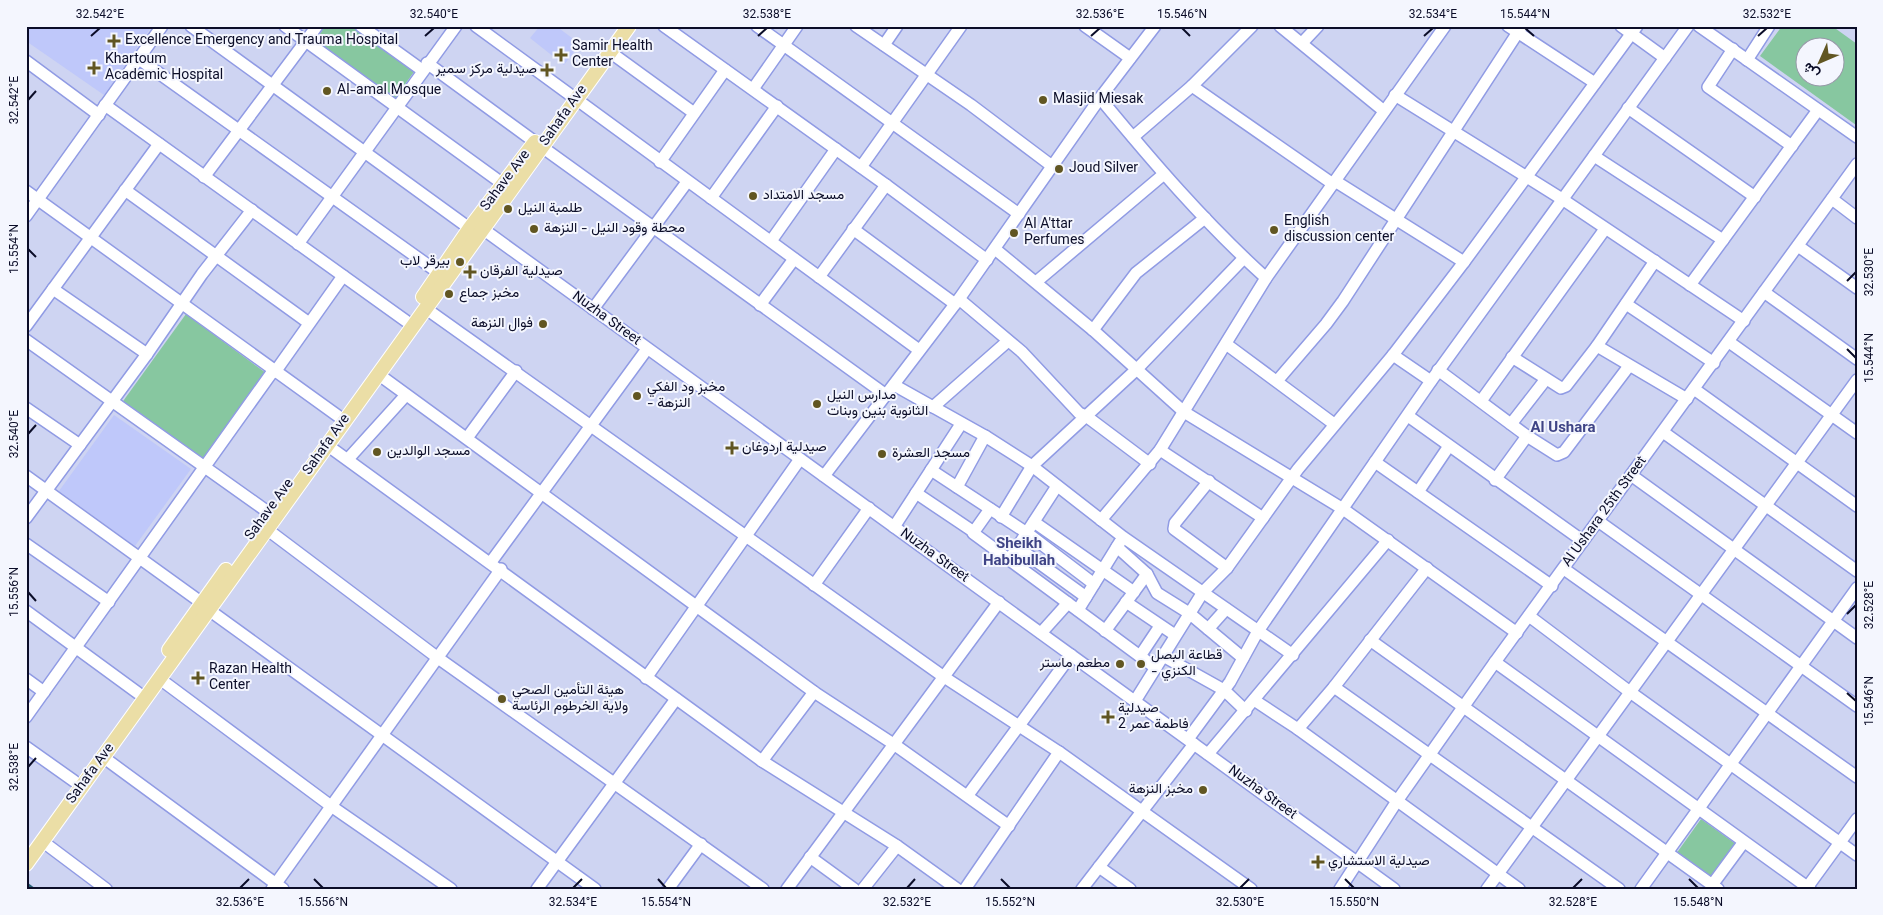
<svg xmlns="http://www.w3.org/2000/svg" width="1883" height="915" font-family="Georgia,Vazirmatn,serif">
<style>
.built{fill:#bfc8fa}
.green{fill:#87c7a0;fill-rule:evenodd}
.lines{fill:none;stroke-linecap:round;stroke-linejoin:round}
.stream{stroke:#296177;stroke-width:2.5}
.minor-casing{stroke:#909be4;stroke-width:14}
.major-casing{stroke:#fff;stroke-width:16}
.minor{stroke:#fff;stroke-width:11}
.major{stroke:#ebdea6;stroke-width:14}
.ticks{fill:none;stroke:#0b0d28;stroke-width:2}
.poi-dot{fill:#615622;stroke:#f4f6fe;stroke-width:2}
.labels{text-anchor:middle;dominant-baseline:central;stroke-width:4;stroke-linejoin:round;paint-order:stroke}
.poi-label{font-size:14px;fill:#0b0d28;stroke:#f4f6fe;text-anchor:start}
.street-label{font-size:14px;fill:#0b0d28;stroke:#f4f6fe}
.neighbourhood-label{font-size:15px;font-weight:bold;fill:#3f4486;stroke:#f4f6fe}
.neatline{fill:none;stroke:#0b0d28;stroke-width:2}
.ticks-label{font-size:12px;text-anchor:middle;fill:#0b0d28}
</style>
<rect width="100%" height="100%" fill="#ced4f2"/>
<g class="built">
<polygon points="26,26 152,26 104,95 26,41"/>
<polygon points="540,26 556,26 580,44 564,65 530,38"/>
<polygon points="114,415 191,469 135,546 59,491"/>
</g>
<g class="green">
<polygon points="325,26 357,26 416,69 393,101 313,44"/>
<path d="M1782 26H1832L1857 44 1856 125 1760 56ZM1806 48H1836V78H1806Z"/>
<polygon points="186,314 266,373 203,463 121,404"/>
<polygon points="1701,819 1736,844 1711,879 1676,854"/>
</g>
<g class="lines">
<polyline class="stream" points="26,883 34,889"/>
<g class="minor-casing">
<g id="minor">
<polyline points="191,26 476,233"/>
<polyline points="285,26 503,184"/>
<polyline points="361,26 422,70"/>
<polyline points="476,26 569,94"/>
<polyline points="664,26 886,185 987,260"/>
<polyline points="757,26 1019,214"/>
<polyline points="856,26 971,105 1052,166"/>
<polyline points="1085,26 1130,58"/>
<polyline points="1280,26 1384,111"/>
<polyline points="1508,26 1595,83"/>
<polyline points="1621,26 1665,58"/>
<polyline points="1699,26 1857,137"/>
<polyline points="1302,43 1318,26"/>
<polyline points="884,45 897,26"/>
<polyline points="1733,49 1708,87 1792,146"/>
<polyline points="610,52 694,113"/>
<polyline points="139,59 439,273"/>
<polyline points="1747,60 1769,26"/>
<polyline points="26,61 99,115"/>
<polyline points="427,63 535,142"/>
<polyline points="1192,86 1333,184"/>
<polyline points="753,89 797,26"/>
<polyline points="1395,95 1562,199 1744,321"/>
<path d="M1100 98C1152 161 1205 223 1266 278"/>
<polyline points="576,99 919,350"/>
<polyline points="105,105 406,321"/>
<polyline points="1628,108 1755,197"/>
<polyline points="1133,137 1192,86 1252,26"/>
<polyline points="542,147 886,395"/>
<polyline points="1594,156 1723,240"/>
<polyline points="660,162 725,70"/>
<polyline points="861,167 961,26"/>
<polyline points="204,177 317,26"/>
<polyline points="1335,181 1464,262"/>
<polyline points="125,190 309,323"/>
<polyline points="26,191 338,416"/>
<polyline points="711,198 777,106"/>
<polyline points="1832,199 1857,218"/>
<polyline points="26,216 162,26"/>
<polyline points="476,224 1394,889"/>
<polyline points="853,229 955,304"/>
<polyline points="771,241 836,149"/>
<polyline points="298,244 456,26"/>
<polyline points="1798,246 1857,288"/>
<polyline points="995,249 1093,330 1184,412 1343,509 1517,633"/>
<polyline points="819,277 886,185"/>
<polyline points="1036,282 1164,174"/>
<polyline points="1690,285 1818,110"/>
<polyline points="53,289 147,354"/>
<polyline points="1764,292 1857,359"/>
<polyline points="959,299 1022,352 1079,413 1086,416 1150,464"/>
<polyline points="1626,304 1714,363"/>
<polyline points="760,305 794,259"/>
<polyline points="425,308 944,677 1059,752 1251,889"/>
<polyline points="593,309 687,182"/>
<polyline points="26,326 159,144"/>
<polyline points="1093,330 1136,273 1205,218"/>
<polyline points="26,340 275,517"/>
<polyline points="1729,342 1857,433"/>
<polyline points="1226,344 1334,424"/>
<polyline points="1597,346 1687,399"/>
<polyline points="1393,355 1431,381"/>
<polyline points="1512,357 1561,388 1566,386 1597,346 1655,261"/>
<polyline points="1438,370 1527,436 1557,455 1564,452 1629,366"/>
<polyline points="275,372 343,276"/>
<polyline points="378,374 814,692 895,745 1009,826"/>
<polyline points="1277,381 1326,324 1343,301 1522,26"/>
<polyline points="894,385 985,436 1032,466 1123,537 1293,655"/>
<polyline points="1694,389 1857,506"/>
<polyline points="1481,401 1605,229"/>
<polyline points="933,407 1008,341"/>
<polyline points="26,408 80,445"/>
<polyline points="1408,416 1583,541"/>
<polyline points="1511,424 1546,379"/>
<polyline points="1663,432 1857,571"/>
<polyline points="467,438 516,371"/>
<polyline points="327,445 762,761 897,846 957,889"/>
<polyline points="1160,450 1263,518"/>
<polyline points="348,459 406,395"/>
<polyline points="1375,462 1552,586"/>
<polyline points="931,470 1027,533 1094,584"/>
<polyline points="1631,475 1857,638"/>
<polyline points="26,476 202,603"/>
<polyline points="824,476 959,299 1100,98 1155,26"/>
<polyline points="1495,480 1527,436"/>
<polyline points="1209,481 1175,523 1174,529 1227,568"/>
<polyline points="957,487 985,436"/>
<polyline points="1418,492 1449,446"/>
<polyline points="916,493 974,532"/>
<polyline points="990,509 973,533 1156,668"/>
<polyline points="1001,517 1032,466 1137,369 1244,258"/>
<polyline points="26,518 147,354 202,274 252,210"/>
<polyline points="1101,520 1160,450 1266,278 1445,26"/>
<polyline points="1598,521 1857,706"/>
<polyline points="1034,522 1134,592"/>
<polyline points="260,524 438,658 763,889"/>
<polyline points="894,527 961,424"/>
<polyline points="26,544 109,602"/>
<polyline points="1017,547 1086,597"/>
<polyline points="1117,547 1147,574 1157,593 1189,613 1243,658"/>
<polyline points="1009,560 1057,486"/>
<polyline points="491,562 647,349"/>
<polyline points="1564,569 1857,777"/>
<polyline points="814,585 869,508"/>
<polyline points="1126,602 1175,635"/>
<polyline points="209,610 595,889"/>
<polyline points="1078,610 1120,542"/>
<polyline points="26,611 138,693"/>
<polyline points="1529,616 1630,692 1857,855"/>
<polyline points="1208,629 1226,609"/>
<polyline points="1105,631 1147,574"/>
<polyline points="1041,633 1068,603"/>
<polyline points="1370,640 1718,889"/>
<polyline points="1140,656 1160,626"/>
<polyline points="1163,656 1224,690 1246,711"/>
<polyline points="1495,662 1810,889"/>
<polyline points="646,678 800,459"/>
<polyline points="26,679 44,692"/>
<polyline points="160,679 331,806 451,889"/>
<polyline points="1334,687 1619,889"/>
<polyline points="1254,700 1298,729 1519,889"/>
<polyline points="1135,701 1203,592 1227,568 1298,469 1393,355 1464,262 1637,26"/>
<polyline points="26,717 273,371"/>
<polyline points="1298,729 1334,687 1427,568"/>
<polyline points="1188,739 1230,682 1258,631 1431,381 1688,26"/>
<polyline points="26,747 74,781"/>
<polyline points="1208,754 1388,540"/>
<polyline points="103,757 283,889"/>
<polyline points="762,761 814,692"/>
<polyline points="968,795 1071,655"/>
<polyline points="42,841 106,889"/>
<polyline points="810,857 854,889"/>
<polyline points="1099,867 1130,889"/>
<polyline points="1712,885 1743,843"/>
<polyline points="272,889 501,569"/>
<polyline points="537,889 676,699"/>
<polyline points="668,889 701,844"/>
<polyline points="787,889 999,602"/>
<polyline points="863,889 897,846"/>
<polyline points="965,889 1059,752"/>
<polyline points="1082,889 1194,744"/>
<polyline points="1340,889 1397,801 1495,662 1857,164"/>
<polyline points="1487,889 1857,380"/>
<polyline points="1641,889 1857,588"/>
<polyline points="1806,889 1857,819"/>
</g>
</g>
<g class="major-casing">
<g id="major">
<polyline points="423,297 470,228 535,142"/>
<polyline points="169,650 226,570"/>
<polyline points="26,864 629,26"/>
</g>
</g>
<use href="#minor" class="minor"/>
<use href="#major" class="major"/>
</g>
<path class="ticks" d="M1182 28 1190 36M1525 28 1534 36M91 36 100 28M425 36 434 28M758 36 767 28M1091 36 1100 28M1424 36 1433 28M1758 36 1767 28M28 100 36 91M28 249 36 257M1847 281 1856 272M1847 349 1856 358M28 434 36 425M28 592 36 601M1847 614 1856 605M1847 693 1856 701M28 767 36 758M314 879 323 888M658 879 666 888M1001 879 1010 888M1345 879 1354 888M1689 879 1698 888M240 888 249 879M573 888 582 879M907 888 915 879M1240 888 1249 879M1573 888 1582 879"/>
<g class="poi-dot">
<path d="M111.5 33.5h5v5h5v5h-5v5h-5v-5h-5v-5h5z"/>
<path d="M558.5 47.5h5v5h5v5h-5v5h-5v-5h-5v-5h5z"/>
<path d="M91.5 60.5h5v5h5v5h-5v5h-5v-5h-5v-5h5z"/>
<path d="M544.5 62.5h5v5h5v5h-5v5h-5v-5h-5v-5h5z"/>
<circle cx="327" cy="91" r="5"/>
<circle cx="1043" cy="100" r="5"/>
<circle cx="1059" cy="169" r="5"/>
<circle cx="753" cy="196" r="5"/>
<circle cx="508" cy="209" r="5"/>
<circle cx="534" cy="229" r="5"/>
<circle cx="1274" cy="230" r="5"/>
<circle cx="1014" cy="233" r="5"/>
<circle cx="460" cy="262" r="5"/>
<path d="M467.5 264.5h5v5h5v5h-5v5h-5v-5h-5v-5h5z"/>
<circle cx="449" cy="294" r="5"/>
<circle cx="543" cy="324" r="5"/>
<circle cx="637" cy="396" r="5"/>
<circle cx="817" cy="404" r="5"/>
<path d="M729.5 440.5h5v5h5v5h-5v5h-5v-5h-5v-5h5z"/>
<circle cx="377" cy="452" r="5"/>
<circle cx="882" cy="454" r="5"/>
<circle cx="1120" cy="664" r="5"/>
<circle cx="1141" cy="664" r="5"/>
<path d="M195.5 670.5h5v5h5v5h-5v5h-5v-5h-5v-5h5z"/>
<circle cx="502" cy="699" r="5"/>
<path d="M1105.5 709.5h5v5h5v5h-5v5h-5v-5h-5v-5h5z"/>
<circle cx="1203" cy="790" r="5"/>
<path d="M1315.5 854.5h5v5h5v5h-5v5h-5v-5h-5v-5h5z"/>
</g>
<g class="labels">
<g class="poi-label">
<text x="125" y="41">Excellence Emergency and Trauma Hospital</text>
<text x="572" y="47">Samir Health<tspan x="572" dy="16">Center</tspan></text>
<text x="105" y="60">Khartoum<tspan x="105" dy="16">Academic Hospital</tspan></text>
<text x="537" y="70" text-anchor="end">صيدلية مركز سمير</text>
<text x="337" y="91">Al-amal Mosque</text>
<text x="1053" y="100">Masjid Miesak</text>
<text x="1069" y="169">Joud Silver</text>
<text x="763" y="196">مسجد الامتداد</text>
<text x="518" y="209">طلمبة النيل</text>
<text x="1284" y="222">English<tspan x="1284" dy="16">discussion center</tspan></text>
<text x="1024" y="225">Al A'ttar<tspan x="1024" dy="16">Perfumes</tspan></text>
<text x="544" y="229">محطة وقود النيل - النزهة</text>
<text x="450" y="262" text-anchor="end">بيرقر لاب</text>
<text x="480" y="272">صيدلية الفرقان</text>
<text x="459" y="294">مخبز جماع</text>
<text x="533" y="324" text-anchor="end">فوال النزهة</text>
<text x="647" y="388">مخبز ود الفكي<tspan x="647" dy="16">- النزهة</tspan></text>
<text x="827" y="396">مدارس النيل<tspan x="827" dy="16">الثانوية بنين وبنات</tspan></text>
<text x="742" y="448">صيدلية اردوغان</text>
<text x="387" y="452">مسجد الوالدين</text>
<text x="892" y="454">مسجد العشرة</text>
<text x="1151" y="656">قطاعة البصل<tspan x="1151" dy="16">- الكنزي</tspan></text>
<text x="1110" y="664" text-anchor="end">مطعم ماستر</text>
<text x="209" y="670">Razan Health<tspan x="209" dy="16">Center</tspan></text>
<text x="512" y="691">هيئة التأمين الصحي<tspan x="512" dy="16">ولاية الخرطوم الرئاسة</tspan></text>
<text x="1118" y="709">صيدلية<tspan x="1118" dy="16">فاطمة عمر 2</tspan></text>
<text x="1193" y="790" text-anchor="end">مخبز النزهة</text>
<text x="1328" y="862">صيدلية الاستشاري</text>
</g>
<g class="street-label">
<text transform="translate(564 116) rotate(-55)">Sahafa Ave</text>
<text transform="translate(506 181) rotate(-53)">Sahave Ave</text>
<text transform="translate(606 319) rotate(36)">Nuzha Street</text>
<text transform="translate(327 445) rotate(-55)">Sahafa Ave</text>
<text transform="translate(270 510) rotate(-54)">Sahave Ave</text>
<text transform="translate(1605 512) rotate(-54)">Al Ushara 25th Street</text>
<text transform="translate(934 556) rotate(36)">Nuzha Street</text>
<text transform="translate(91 774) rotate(-54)">Sahafa Ave</text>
<text transform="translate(1262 793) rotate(36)">Nuzha Street</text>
</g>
<g class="neighbourhood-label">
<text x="1563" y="428">Al Ushara</text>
<text x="1019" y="544">Sheikh<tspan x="1019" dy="17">Habibullah</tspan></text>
</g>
</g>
<rect width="1883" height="915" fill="none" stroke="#f4f6fe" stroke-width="55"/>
<g transform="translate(1820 62) rotate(225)"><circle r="24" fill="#f4f6fe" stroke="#9799a8"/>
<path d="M0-4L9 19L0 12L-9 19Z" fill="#615622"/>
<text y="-8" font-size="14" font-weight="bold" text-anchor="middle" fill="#0b0d28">ش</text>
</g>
<rect x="28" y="28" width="1828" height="860" class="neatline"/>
<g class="ticks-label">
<text x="100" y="18">32.542°E</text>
<text x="434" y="18">32.540°E</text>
<text x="767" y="18">32.538°E</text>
<text x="1100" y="18">32.536°E</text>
<text x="1182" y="18">15.546°N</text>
<text x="1433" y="18">32.534°E</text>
<text x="1525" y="18">15.544°N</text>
<text x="1767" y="18">32.532°E</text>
<text transform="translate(14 100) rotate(-90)" y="4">32.542°E</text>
<text transform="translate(14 249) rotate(-90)" y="4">15.554°N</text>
<text transform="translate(1869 272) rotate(-90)" y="4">32.530°E</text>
<text transform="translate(1869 358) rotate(-90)" y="4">15.544°N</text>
<text transform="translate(14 434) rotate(-90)" y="4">32.540°E</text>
<text transform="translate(14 592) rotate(-90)" y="4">15.556°N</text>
<text transform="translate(1869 605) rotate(-90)" y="4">32.528°E</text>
<text transform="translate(1869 701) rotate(-90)" y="4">15.546°N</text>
<text transform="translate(14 767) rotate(-90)" y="4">32.538°E</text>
<text x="240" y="906">32.536°E</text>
<text x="323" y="906">15.556°N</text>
<text x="573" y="906">32.534°E</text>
<text x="666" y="906">15.554°N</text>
<text x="907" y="906">32.532°E</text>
<text x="1010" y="906">15.552°N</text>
<text x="1240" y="906">32.530°E</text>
<text x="1354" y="906">15.550°N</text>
<text x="1573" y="906">32.528°E</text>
<text x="1698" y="906">15.548°N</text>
</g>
</svg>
